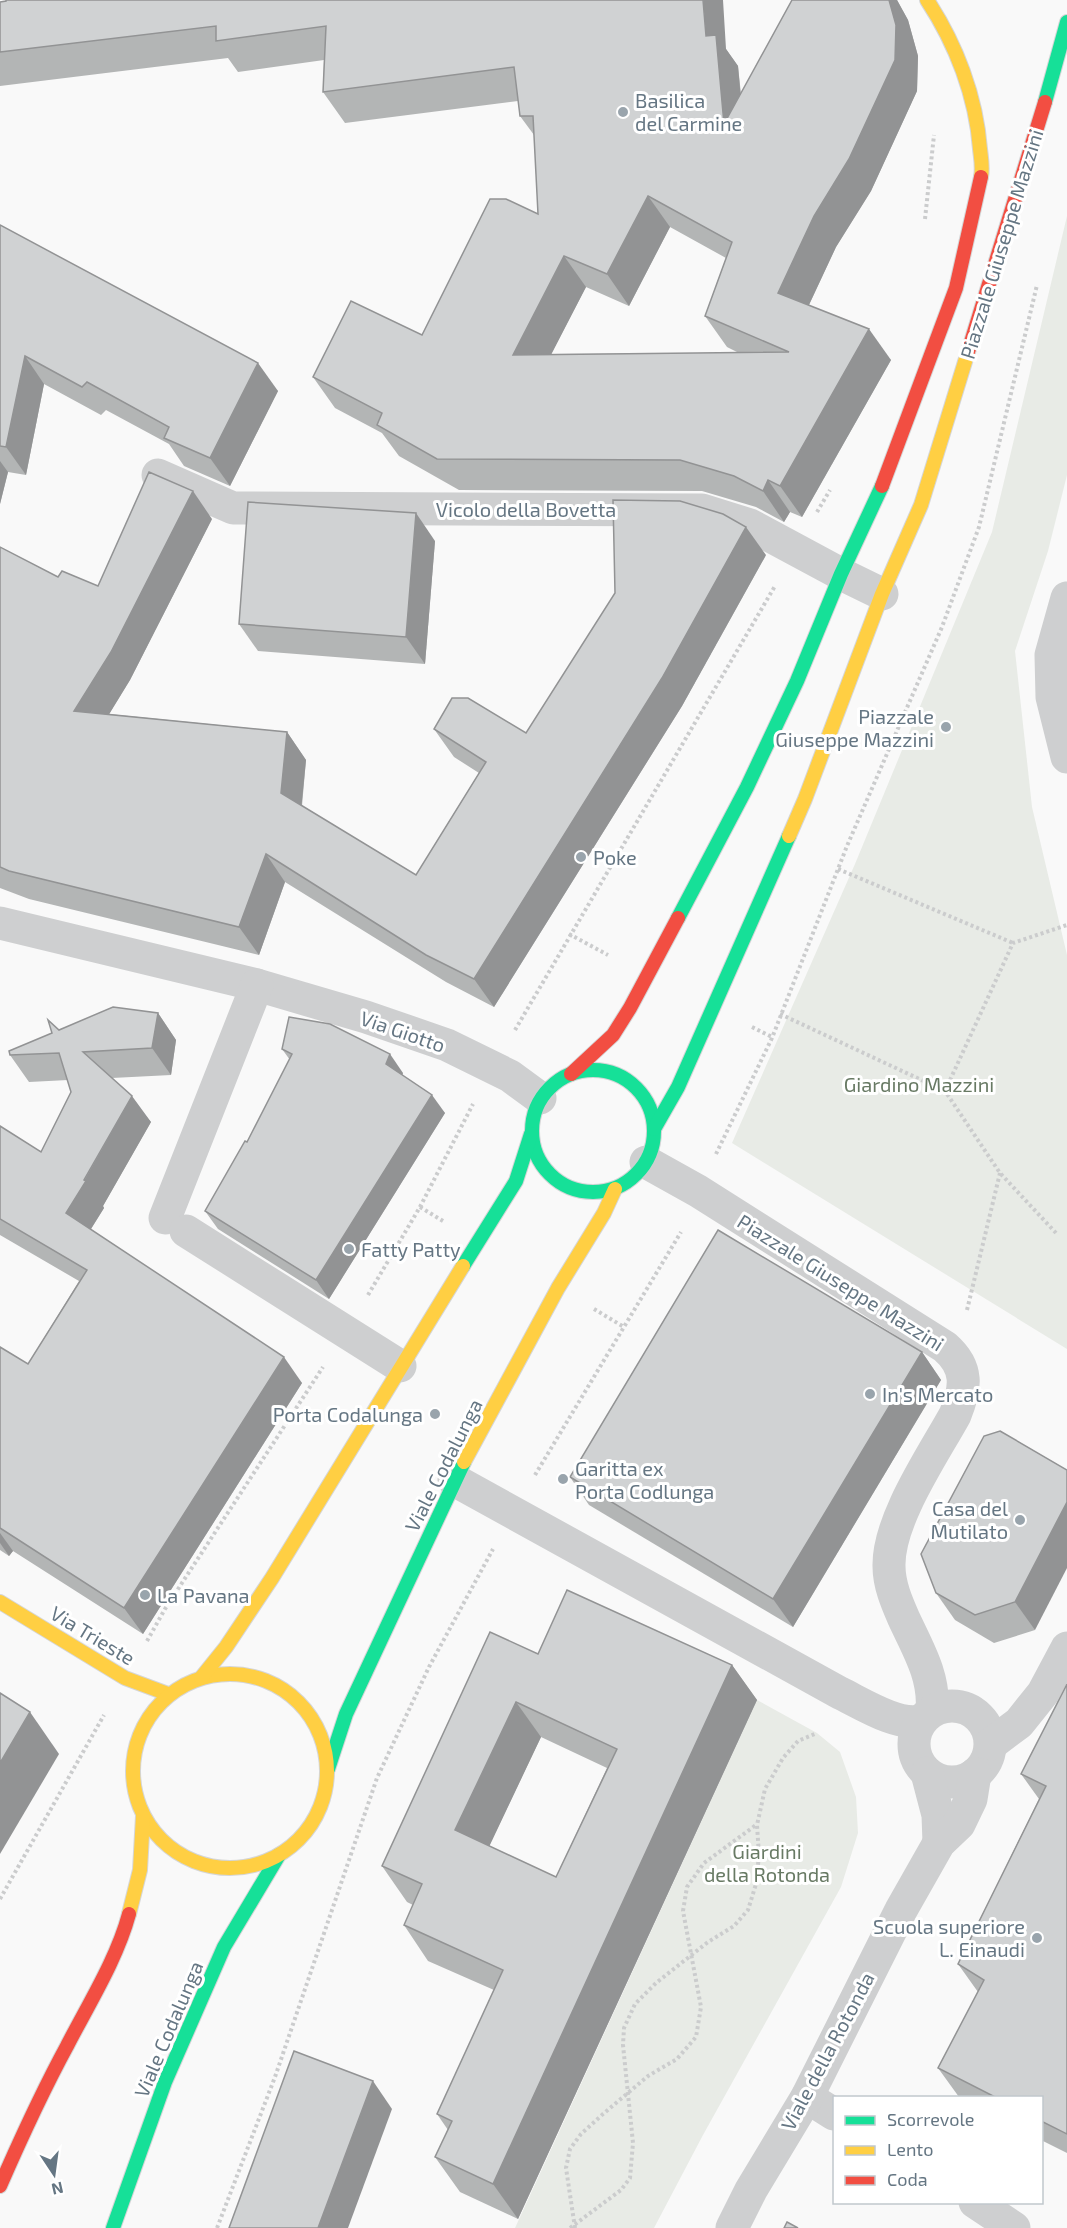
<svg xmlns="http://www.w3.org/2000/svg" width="1067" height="2228" font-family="'Exo 2',sans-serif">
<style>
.green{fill:#e8ebe6}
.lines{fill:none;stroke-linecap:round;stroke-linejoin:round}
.fast-casing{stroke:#d5d6d7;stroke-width:16}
.slow-casing{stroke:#d5d6d7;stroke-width:16}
.jam-casing{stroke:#d5d6d7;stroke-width:16}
.path{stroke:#cbcccd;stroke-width:4;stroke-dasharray:3 3;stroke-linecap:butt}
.street{stroke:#cecfd0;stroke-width:33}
.fast{stroke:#16e098;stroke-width:14}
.slow{stroke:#ffcf43;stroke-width:14}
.jam{stroke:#f24e42;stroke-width:14}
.wall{fill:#b3b5b5;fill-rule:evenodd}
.shaded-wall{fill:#929394}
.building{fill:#d0d2d3;stroke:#929394;stroke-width:1.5;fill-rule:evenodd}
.poi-dot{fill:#99a4ac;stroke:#fff;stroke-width:2}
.labels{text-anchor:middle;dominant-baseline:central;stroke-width:6;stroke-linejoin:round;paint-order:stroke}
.poi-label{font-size:20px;fill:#657683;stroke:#fff;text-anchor:start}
.street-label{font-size:20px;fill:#657683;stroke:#fff}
.park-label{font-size:20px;fill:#687a64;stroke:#fff}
</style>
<rect width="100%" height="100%" fill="#f9f9f9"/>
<g class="green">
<polygon points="1067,216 1067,475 1048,551 1015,651 1032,807 1067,955 1067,1349 732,1143 855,864 992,532"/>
<polygon points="757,1700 817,1733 840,1752 856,1797 858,1833 841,1887 703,2135 654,2228 515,2228"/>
</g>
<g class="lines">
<g class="fast-casing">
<g id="fast">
<polyline points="1045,102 1067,22"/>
<polyline points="678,918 747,787 797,681 841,574 882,486"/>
<circle cx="593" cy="1131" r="61"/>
<polyline points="654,1129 678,1087 789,836"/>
<polyline points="463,1266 516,1181 531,1134"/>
<polyline points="328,1769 346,1714 464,1462"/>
<polyline points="113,2228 165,2082 224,1947 279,1855"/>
</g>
</g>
<g class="slow-casing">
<g id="slow">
<path d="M927 0C956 44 976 96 980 149 981 158 983 168 981 177"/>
<polyline points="789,836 805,799 882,594 921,505 968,352"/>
<polyline points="464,1462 558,1288 604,1213 615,1189"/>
<polyline points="0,1602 125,1678 168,1694"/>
<circle cx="230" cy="1771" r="97"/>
<polyline points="201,1678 226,1647 272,1578 463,1266"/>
<polyline points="129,1914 140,1870 143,1816"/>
</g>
</g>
<g class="jam-casing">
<g id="jam">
<polyline points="968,352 1045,102"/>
<polyline points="882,486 956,288 981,177"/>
<polyline points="571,1074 613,1035 630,1008 678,918"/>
<path d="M0 2186C21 2138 42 2092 67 2046 88 2005 117 1959 129 1914"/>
</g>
</g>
<g class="path">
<polyline points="925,219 934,135"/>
<polyline points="817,512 830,490"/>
<polyline points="838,869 1013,943"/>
<polyline points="569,934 608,955"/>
<polyline points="780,1014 945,1091 1000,1173 1056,1233"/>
<polyline points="752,1027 772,1037"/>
<polyline points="515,1030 775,586"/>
<polyline points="945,1091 1013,943 1067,925"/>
<polyline points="716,1154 772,1038 847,846 942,627 979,527 1037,285"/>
<polyline points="420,1207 443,1221"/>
<polyline points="368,1295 420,1207 473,1104"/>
<polyline points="594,1309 624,1327"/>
<polyline points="967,1310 1000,1173"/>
<polyline points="535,1475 681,1232"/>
<polyline points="147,1641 165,1609 323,1367"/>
<polyline points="0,1899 104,1715"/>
<polyline points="217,2228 275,2077 377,1778 429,1667 493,1549"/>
<polyline points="570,2228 621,2190 630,2178 633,2143 623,2045 624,2028 635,2004 656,1983 708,1942 734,1926 748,1910 756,1884 759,1855 757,1825 765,1789 783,1758 798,1741 817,1733"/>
<polyline points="575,2228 566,2168 570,2149 581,2134 603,2114 648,2076 677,2059 696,2037 701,2007 683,1911 687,1887 704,1863 756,1825"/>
</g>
<g class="street">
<polyline points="158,475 233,508 702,510 750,525 841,574 882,594"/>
<polyline points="1067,598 1051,655 1052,697 1067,757"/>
<polyline points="0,923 257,985 366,1017 447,1045 510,1076 540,1098"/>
<path d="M646 1162 698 1191 945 1347C969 1368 966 1388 955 1415 933 1455 888 1520 889 1566 889 1585 897 1603 904 1619 918 1649 935 1677 932 1710"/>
<polyline points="165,1218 257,985"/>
<polyline points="186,1231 400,1366"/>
<path d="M454 1480 840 1693C861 1703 897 1726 920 1721"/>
<circle cx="952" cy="1744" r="38"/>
<polyline points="991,1744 1019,1723 1043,1693 1067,1648"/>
<polyline points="927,1773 938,1815 939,1843"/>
<polyline points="807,2097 834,2114"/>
<polyline points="975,2202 1014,2228"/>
<polyline points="732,2228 751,2190 807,2097 901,1910 939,1843 959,1824 971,1799 975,1774"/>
</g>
<use href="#fast" class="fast"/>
<use href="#slow" class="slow"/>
<use href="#jam" class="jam"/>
</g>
<g class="wall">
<path d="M792 0H897L908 20 918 56 917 91 871 191 836 247 809 305 891 360 802 517 790 512 784 522 756 507 702 491 459 490 399 456 382 433 335 408 313 377 422 335 538 214 534 135 520 116 518 101 345 123 323 92 324 60 238 72 228 58 0 86V2L726 49 738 66 741 94ZM670 227 726 258 705 316 727 347 739 353 551 354 586 287 629 306Z"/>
<polygon points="0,225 278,391 230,486 184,466 169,444 106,410 101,415 44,384 26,475 8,472 0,504"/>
<polygon points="212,519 130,680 109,714 287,732 306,760 302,806 416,875 479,773 454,757 434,729 526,733 766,555 682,706 494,1007 446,982 285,882 259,955 29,899 0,888 0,547 58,577 98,586"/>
<polygon points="435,541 425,664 258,651 239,624"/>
<polygon points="158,1013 176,1040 171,1075 112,1078 151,1122 103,1206 104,1208 91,1229 302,1383 143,1634 13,1551 9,1556 0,1550 0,1347 28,1364 79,1281 0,1235 0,1126 41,1152 71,1092 68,1080 29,1082 10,1055 59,1030"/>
<polygon points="282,1049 403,1073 402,1075 445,1113 329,1299 218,1229 205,1211 247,1142 290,1060"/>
<polygon points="922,1352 941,1380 793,1627 589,1505 570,1477"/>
<polygon points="984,1436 1035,1630 994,1643 955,1620 936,1593"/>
<path d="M538 1654 732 1665 757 1700 518 2219 460 2192 435 2157 448 2130 437 2114 494 1990 428 1961 404 1925 413 1905 407 1902 382 1866ZM541 1737 607 1768 556 1877 489 1846Z"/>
<polygon points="1067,1684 1067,2153 1041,2140 1041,2097 959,2097 938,2068 978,1992 958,1964 1039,1799 1021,1774"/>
</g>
<g class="shaded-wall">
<polygon points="703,0 723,0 726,49 738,66 746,155 724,124 706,36"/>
<polygon points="889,0 897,0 908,20 918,56 917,91 871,191 836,247 800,324 778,293 814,216"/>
<polygon points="648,196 670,227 629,306 607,274"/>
<polygon points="564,256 586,287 535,386 513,355"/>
<polygon points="869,329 891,360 802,517 780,486"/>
<polygon points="25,356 44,384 26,475 6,447"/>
<polygon points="258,363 278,391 230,486 210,458"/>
<polygon points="0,461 8,472 0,504"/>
<polygon points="768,480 790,512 784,522 763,491"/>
<polygon points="193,491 212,519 130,680 94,739 74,711"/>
<polygon points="416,513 435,541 425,664 406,637"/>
<polygon points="746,527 766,555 682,706 494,1007 474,979"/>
<polygon points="287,732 306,760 300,821 281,793"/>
<polygon points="266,854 285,882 259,955 239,927"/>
<polygon points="158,1013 176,1040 171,1075 152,1048"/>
<polygon points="390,1054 403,1073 399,1083 386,1064"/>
<polygon points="432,1095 445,1113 329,1299 316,1280"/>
<polygon points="132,1096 151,1122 103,1206 104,1208 84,1240 66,1213"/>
<polygon points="922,1352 941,1380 793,1627 773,1599"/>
<polygon points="284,1357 302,1383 143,1634 124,1608"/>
<polygon points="1067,1502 1067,1568 1035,1630 1015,1602"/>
<polygon points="0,1533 13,1551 9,1556 0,1543"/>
<polygon points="732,1665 757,1700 518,2219 493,2184"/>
<polygon points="516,1702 541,1737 480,1866 455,1830"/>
<polygon points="30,1712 59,1754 0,1854 0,1763"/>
<polygon points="373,2081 392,2109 348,2228 318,2228"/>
</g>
<g class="building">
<path d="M6 0H703L706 36 716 35 724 124 792 0H889L896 25 895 60 849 159 814 216 778 293 869 329 780 486 768 480 763 491 734 476 680 460 437 459 377 425 382 413 313 377 351 301 422 335 490 199H506L538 214 533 116H520L514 67 323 92 326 26 216 41V26L0 52V2L6 1ZM648 196 732 242 705 316 789 352 513 355 564 256 607 274Z"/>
<polygon points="0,225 258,363 210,458 164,438 169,427 87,382 82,387 25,356 6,447 0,446"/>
<polygon points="149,472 193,491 111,652 74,711 287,732 281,793 416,875 486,762 434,729 452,698 468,698 526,733 615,593 613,500 680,501 723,514 746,527 662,678 474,979 426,955 266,854 239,927 9,871 0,867 0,547 58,577 62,571 98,586"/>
<polygon points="248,502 416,513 406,637 239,624"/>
<polygon points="113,1007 158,1013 152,1048 83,1052 132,1096 84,1180 86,1181 66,1213 284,1357 124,1608 0,1528 0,1347 28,1364 87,1270 0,1219 0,1126 41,1152 71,1092 59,1053 10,1055 9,1051 52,1033 48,1020 59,1030"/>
<polygon points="289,1017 330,1024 390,1054 386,1064 432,1095 316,1280 205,1211 245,1141 247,1142 292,1054 282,1049"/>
<polygon points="718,1230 922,1352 773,1599 570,1477"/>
<polygon points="1000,1431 1067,1470 1067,1502 1015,1602 975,1615 936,1593 921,1554 984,1436"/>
<path d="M567 1590 732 1665 493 2184 435 2157 452 2121 437 2114 503 1970 404 1925 422 1884 382 1866 490 1632 538 1654ZM516 1702 617 1749 556 1877 455 1830Z"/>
<polygon points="1067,1684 1067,2134 1041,2121 1041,2097 995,2097 938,2068 984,1980 958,1964 1046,1786 1021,1774"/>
<polygon points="0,1693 30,1712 0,1763"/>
<polygon points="294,2051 373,2081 318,2228 229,2228"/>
<polygon points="787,2222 798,2228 784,2228"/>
</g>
<g class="poi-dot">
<circle cx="623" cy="112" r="6"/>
<circle cx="946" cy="727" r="6"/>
<circle cx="581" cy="857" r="6"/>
<circle cx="349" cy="1249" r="6"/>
<circle cx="870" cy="1394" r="6"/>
<circle cx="435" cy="1414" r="6"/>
<circle cx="563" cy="1479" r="6"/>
<circle cx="1020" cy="1520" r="6"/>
<circle cx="145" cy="1595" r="6"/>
<circle cx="1037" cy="1938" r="6"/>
</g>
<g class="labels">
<g class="poi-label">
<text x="635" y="100">Basilica<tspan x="635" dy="23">del Carmine</tspan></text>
<text x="934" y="716" text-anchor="end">Piazzale<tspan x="934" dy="23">Giuseppe Mazzini</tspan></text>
<text x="593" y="857">Poke</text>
<text x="361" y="1249">Fatty Patty</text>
<text x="882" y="1394">In's Mercato</text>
<text x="423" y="1414" text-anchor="end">Porta Codalunga</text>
<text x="575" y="1468">Garitta ex<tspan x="575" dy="23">Porta Codlunga</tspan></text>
<text x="1008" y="1508" text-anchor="end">Casa del<tspan x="1008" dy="23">Mutilato</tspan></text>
<text x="157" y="1595">La Pavana</text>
<text x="1025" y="1926" text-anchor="end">Scuola superiore<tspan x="1025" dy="23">L. Einaudi</tspan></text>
</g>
<g class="street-label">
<text transform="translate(1001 244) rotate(-73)">Piazzale Giuseppe Mazzini</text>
<text x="526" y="509">Vicolo della Bovetta</text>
<text transform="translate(403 1031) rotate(19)">Via Giotto</text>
<text transform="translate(841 1282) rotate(32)">Piazzale Giuseppe Mazzini</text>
<text transform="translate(443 1465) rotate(-63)">Viale Codalunga</text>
<text transform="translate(93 1635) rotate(31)">Via Trieste</text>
<text transform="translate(168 2029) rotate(-67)">Viale Codalunga</text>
<text transform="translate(827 2051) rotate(-62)">Viale della Rotonda</text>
</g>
<g class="park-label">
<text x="919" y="1084">Giardino Mazzini</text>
<text x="767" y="1851">Giardini<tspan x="767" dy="23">della Rotonda</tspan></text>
</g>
</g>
<rect x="833" y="2096" width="210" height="108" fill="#ffffff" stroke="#c1c8cd" stroke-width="1.5"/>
<rect x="845" y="2116" width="30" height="9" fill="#16e098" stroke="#c1c8cd" stroke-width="1.5"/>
<text x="887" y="2126" font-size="18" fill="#657683">Scorrevole</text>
<rect x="845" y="2146" width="30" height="9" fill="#ffcf43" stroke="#c1c8cd" stroke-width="1.5"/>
<text x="887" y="2156" font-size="18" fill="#657683">Lento</text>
<rect x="845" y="2176" width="30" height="9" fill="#f24e42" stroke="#c1c8cd" stroke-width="1.5"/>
<text x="887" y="2186" font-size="18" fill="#657683">Coda</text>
<g transform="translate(54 2174) rotate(167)" stroke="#ffffff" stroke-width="4.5" paint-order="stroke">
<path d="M0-4.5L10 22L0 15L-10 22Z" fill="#657683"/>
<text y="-9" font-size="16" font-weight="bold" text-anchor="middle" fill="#657683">N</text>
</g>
</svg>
